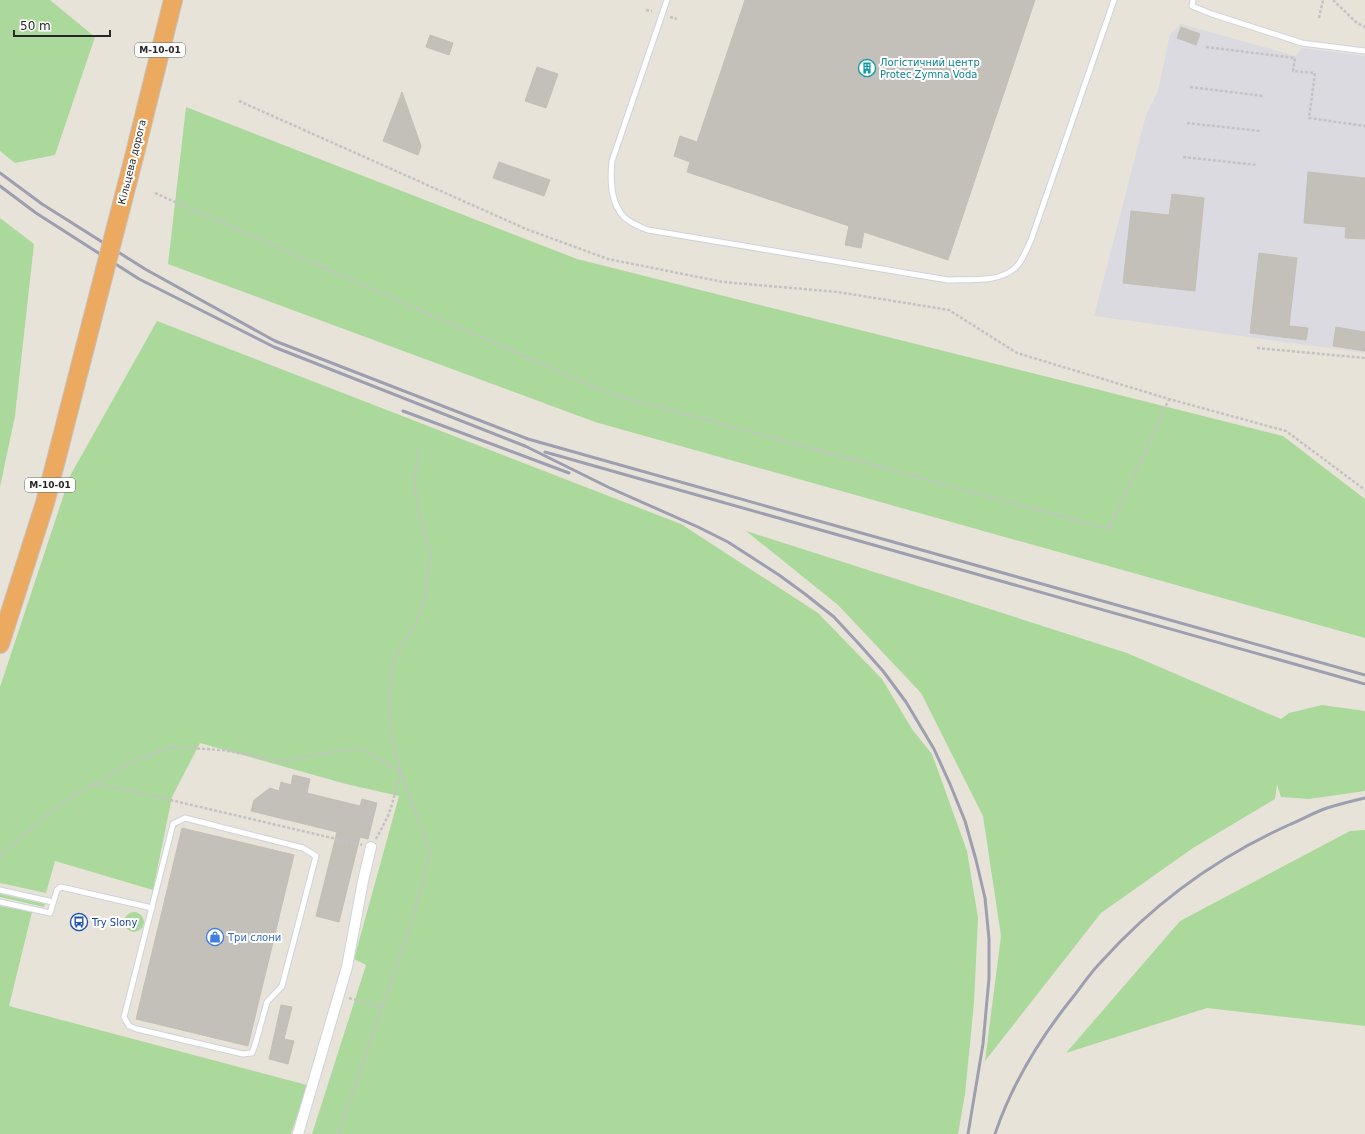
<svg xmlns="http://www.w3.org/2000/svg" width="1365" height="1134" font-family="'DejaVu Sans',sans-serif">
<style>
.industrial{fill:#dcdae1}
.green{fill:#abd99b}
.building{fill:#c3c0b9;stroke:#c3bfb4}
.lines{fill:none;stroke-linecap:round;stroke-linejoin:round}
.lane-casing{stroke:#cfd1de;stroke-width:7}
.street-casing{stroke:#cfd1de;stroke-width:12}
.highway-casing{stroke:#c3c3c3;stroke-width:20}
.path{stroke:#c3c3c3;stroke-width:2.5;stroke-dasharray:3 2;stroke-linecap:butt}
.lane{stroke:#fff;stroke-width:5}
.street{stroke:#fff;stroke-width:10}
.highway{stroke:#eca960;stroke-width:18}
.rail{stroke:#9d9eaf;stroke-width:3}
.highway-bridge-casing{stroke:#c3c3c3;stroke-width:20;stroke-linecap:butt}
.highway-bridge{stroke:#eca960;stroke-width:18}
.labels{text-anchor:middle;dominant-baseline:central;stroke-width:4;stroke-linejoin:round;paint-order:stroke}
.shield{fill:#fff;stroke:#686868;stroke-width:1}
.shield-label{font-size:9px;font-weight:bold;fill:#272727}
.culture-label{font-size:10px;fill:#0d838f;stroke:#fff;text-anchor:start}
.street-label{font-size:10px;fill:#272727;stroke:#fff}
.transit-label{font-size:10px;fill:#164399;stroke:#fff;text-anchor:start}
.shop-label{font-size:10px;fill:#366cbe;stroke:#fff;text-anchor:start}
</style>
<rect width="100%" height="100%" fill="#e8e3d9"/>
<polygon class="industrial" points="1181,24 1296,56 1302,48 1365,56 1365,353 1094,316 1146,115 1158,91 1170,34"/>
<g class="green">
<polygon points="0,0 50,0 95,37 55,155 15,163 0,151"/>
<polygon points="186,107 577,259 1283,436 1365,499 1365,638 595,422 168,264"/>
<polygon points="0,218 34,244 15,416 0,487"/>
<polygon points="157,321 681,524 818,613 882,679 912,729 932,754 967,851 978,918 974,1003 965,1094 958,1134 312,1134 366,965 354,959 399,796 346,784 200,743 172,797 153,890 55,861 46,893 0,883 0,687 70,476"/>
<polygon points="746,531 1127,653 1281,719 1289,713 1322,705 1365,711 1365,791 1309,799 1281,797 1277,785 1275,799 1193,848 1101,913 985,1061 1001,936 983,816 921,693 838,605"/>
<polygon points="1365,830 1365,1026 1207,1008 1066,1053 1180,921 1350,831"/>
<polygon points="0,894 45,904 44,907 0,897"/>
<polygon points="0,906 32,912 9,1006 307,1085 291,1134 0,1134"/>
<circle cx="134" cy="922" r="10"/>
</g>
<g class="building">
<polygon points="745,0 1035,0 948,260 864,232 861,248 845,245 849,226 687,172 690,162 674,156 680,136 697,142"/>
<polygon points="1181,27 1200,34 1196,45 1177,38"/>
<polygon points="430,35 453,43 449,55 426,47"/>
<polygon points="537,67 558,74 546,108 525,101"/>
<polygon points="402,92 421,146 418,155 383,141"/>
<polygon points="499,162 550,180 544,196 493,178"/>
<polygon points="1308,172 1365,178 1365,239 1345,238 1346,227 1304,223"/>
<polygon points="1172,194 1204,198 1195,291 1123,283 1131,211 1169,215"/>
<polygon points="1259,253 1297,258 1289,326 1308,328 1306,340 1250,333"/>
<polygon points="1336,327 1365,332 1365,351 1333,346"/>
<polygon points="293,775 310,779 307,793 360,806 362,799 377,803 368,839 360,837 339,922 316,916 337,832 251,811 254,800 270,788 279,791 281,782 291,785"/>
<polygon points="182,828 294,855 248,1046 136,1019"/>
<polygon points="281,1005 292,1007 284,1039 294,1041 288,1064 269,1059"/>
</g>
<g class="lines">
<g class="lane-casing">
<g id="lane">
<path d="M667 0 612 161C610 180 610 203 625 218 632 224 640 227 648 230L948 280C970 279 998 283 1015 268 1023 261 1026 250 1031 240L1114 0"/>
<polyline points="1193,0 1192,6 1212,14 1302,43 1365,51"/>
<polygon points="185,818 303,848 316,856 282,986 267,1002 255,1045 252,1053 243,1054 137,1029 129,1026 124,1017 173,824"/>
<polyline points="0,890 53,902"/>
<polyline points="0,902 50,913 57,890 61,887 152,908"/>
</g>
</g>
<g class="street-casing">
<polyline id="street" points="298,1134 347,967 363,881 371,847"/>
</g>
<g class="highway-casing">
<g id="highway">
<polyline points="134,157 173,0"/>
<polyline points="0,644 45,503 91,324"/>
</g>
</g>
<g class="path">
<polyline points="1333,0 1357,23 1365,27"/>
<polyline points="646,10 652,11"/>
<polyline points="670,17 677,19"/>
<polyline points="1319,18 1323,0"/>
<polyline points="1206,47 1295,58 1293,71 1315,73 1309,118 1365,126"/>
<polyline points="1190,87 1263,96"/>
<polyline points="239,101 526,229 608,259 723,282 838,292 949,310 1017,353 1169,399 1286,431 1365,490"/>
<polyline points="1187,123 1260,131"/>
<polyline points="1183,157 1257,165"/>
<polyline points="155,193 608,393 1109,529 1169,399"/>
<polyline points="1257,348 1365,358"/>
<polyline points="92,784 132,791 362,845"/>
<polyline points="376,839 389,814 401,773"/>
<polyline points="0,855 63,802 133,761 171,747 222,750 283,761 320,754 359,748 401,772"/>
<polyline points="349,998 383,1008"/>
<polyline points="338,1134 413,918 430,851 401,772 390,732 389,690 394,658 418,619 424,604 430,552 421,522 414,483 419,447"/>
</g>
<use href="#lane" class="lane"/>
<use href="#street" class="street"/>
<use href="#highway" class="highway"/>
<g class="rail">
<polyline points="0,173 42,204 145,269 275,341 528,439 1365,675"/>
<polyline points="0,186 36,213 139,279 274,347 525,446 610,488 698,527 728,542 779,575 805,594 834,617 859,644 883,671 906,702 934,749 950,784 965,821 976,860 985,898 989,939 989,978 983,1044 968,1134"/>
<polyline points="403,411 569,473"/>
<polyline points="545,452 1365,684"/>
<path d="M995 1134C1012 1084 1040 1038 1073 997 1082 986 1090 973 1101 962 1154 903 1219 856 1291 824 1303 819 1315 812 1327 808 1340 804 1352 801 1365 798"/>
</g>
<g class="highway-bridge-casing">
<polyline id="highway-bridge" points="91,324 134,157"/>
</g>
<use href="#highway-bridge" class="highway-bridge"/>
</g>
<defs>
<g id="building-ring" transform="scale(0.9)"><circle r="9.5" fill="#fff" stroke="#0f9aa8" stroke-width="1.5"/><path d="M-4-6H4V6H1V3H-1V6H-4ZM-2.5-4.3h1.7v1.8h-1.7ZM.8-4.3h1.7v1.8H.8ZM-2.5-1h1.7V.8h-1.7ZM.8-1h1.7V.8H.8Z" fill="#0f9aa8"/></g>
<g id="bus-ring" transform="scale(0.9)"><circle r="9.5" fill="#fff" stroke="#1a4fb4" stroke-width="1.5"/><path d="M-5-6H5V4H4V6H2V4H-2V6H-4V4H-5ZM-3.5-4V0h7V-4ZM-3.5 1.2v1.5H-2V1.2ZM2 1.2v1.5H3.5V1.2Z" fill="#1a4fb4"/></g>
<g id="shop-ring" transform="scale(0.9)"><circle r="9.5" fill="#fff" stroke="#3f7fe0" stroke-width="1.5"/><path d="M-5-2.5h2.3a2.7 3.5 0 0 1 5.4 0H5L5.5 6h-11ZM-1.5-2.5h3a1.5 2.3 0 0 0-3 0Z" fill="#3f7fe0"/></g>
</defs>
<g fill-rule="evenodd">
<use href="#building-ring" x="867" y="68"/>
<use href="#bus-ring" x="79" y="922"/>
<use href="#shop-ring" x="215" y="937"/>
</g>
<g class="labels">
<g class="shield">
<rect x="135" y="43" width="50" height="14" rx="3"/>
<rect x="25" y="478" width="50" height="14" rx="3"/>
</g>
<g class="shield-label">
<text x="160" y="50">М-10-01</text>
<text x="50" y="485">М-10-01</text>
</g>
<g class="culture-label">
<text x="880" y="62">Логістичний центр<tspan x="880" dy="12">Protec Zymna Voda</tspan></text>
</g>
<g class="street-label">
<text transform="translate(132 162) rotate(-76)">Кільцева дорога</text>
</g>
<g class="transit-label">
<text x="92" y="922">Try Slony</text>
</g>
<g class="shop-label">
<text x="228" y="937">Три слони</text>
</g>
</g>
<path d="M14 30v6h96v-6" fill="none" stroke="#272727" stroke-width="2"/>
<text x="20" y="30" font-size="12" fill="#272727" stroke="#ffffff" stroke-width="3" paint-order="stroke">50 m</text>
</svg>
